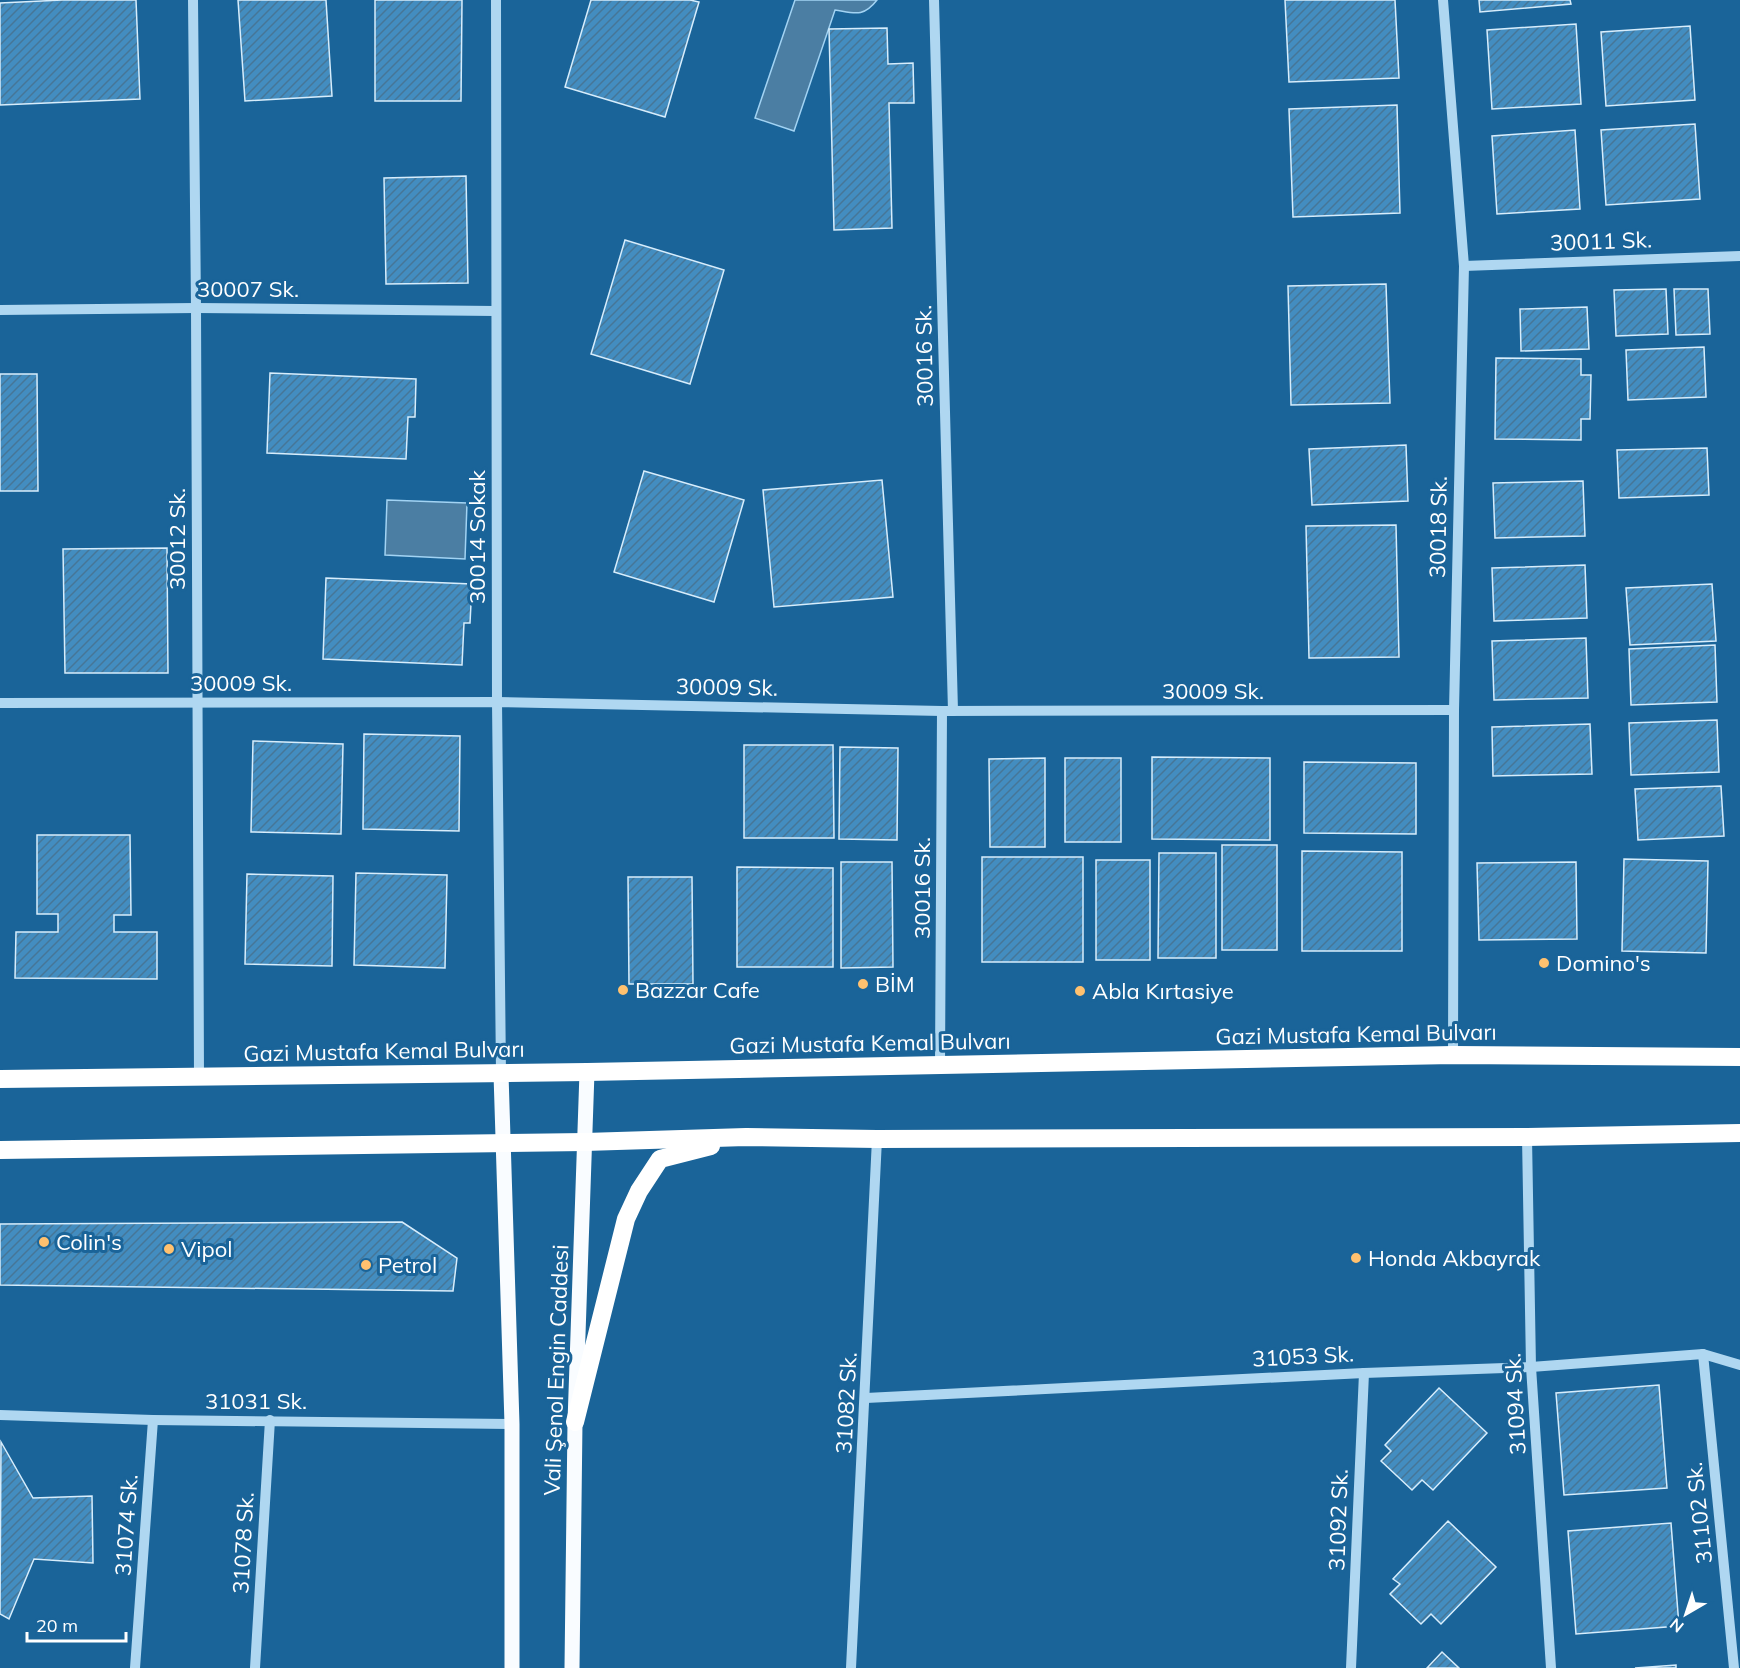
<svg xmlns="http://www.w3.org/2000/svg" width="1740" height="1668" font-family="Mulish,sans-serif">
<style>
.water{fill:#4b7ea3;stroke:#a2d3f3;stroke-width:1.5}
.building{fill:url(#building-hatch);stroke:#d7edfc;stroke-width:1.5}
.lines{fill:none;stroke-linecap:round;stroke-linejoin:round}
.minor{stroke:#afd7f1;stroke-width:10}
.major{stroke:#f9fcff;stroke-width:15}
.highway{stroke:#fff;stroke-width:18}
.poi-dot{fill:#ffc16f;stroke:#1a6499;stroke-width:2}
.labels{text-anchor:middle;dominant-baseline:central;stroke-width:6;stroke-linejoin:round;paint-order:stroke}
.street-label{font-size:22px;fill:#fff;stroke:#1a6499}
.poi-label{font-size:22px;fill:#fff;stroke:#1a6499;text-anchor:start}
</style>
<defs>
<pattern id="building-hatch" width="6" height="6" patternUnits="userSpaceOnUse" patternTransform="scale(1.5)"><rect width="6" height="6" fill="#438dc0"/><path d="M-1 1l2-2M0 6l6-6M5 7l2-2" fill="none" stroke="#467697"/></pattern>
</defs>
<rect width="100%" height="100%" fill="#1a6499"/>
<g class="water">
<path d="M795 0H877C863 18 854 13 835 10L794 131 755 118Z"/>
<polygon points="387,500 467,503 465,559 385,555"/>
</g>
<g class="building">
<polygon points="62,0 136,0 140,99 0,105 0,3"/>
<polygon points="238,0 326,0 332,96 245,101"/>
<polygon points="375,0 462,0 461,101 375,101"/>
<polygon points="591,0 690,0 699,2 665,117 565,87"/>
<polygon points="1285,0 1395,0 1399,78 1289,82"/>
<polygon points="1479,0 1570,0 1571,4 1480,12"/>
<polygon points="1576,24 1581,104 1492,109 1487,30"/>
<polygon points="1690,26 1695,100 1606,106 1601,32"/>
<polygon points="887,28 888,64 913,63 914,103 889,103 892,228 834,230 829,29"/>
<polygon points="1397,105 1400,213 1293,217 1289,109"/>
<polygon points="1695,124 1700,199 1606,205 1601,130"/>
<polygon points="1575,130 1580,209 1497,214 1492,136"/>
<polygon points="466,176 468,283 386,284 384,178"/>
<polygon points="625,240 724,270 690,384 591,354"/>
<polygon points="1386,284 1390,403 1291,405 1288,286"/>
<polygon points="1666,289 1668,334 1616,336 1614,290"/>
<polygon points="1674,289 1708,289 1710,334 1676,335"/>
<polygon points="1587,307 1589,349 1521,351 1520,309"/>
<polygon points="1704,347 1706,397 1628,400 1626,350"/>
<polygon points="1496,358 1581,359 1581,375 1591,375 1590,419 1581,419 1581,440 1495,439"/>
<polygon points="270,373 416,379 415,417 408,417 406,459 267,453"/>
<polygon points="0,374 37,374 38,491 0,491"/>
<polygon points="1406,445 1408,501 1312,505 1309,449"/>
<polygon points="1707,448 1709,495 1619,498 1617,450"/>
<polygon points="644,471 744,500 714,602 614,572"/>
<polygon points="882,480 893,597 774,607 763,490"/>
<polygon points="1583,481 1585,536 1495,538 1493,483"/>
<polygon points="1396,525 1399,657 1309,658 1306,526"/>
<polygon points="167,548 168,673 65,673 63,549"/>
<polygon points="1585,565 1587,618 1494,621 1492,568"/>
<polygon points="326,578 472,584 470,623 464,623 462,665 323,659"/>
<polygon points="1712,584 1716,641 1630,645 1626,588"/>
<polygon points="1586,638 1588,698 1494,700 1492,641"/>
<polygon points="1715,645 1717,702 1631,705 1629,649"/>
<polygon points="1717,720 1719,772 1631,775 1629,723"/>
<polygon points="1590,724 1592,774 1493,776 1492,727"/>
<polygon points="364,734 460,736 459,831 363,829"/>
<polygon points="253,741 343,744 341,834 251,832"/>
<polygon points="744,745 833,745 834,838 744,838"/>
<polygon points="840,747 898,748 897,840 839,839"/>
<polygon points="1152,757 1270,758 1270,840 1152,839"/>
<polygon points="1045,758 1045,847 990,847 989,759"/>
<rect x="1065" y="758" width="56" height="84"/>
<polygon points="1304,762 1416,763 1416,834 1304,833"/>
<polygon points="1721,786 1724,836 1638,840 1635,789"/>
<polygon points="37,835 130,835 131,915 114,915 114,932 157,932 157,979 15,978 16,932 58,932 58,914 37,914"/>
<rect x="1222" y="845" width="55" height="105"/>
<polygon points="1302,851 1402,852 1402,951 1302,951"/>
<polygon points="1159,853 1216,853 1216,958 1158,958"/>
<rect x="982" y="857" width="101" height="105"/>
<polygon points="1624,859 1708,861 1706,953 1622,951"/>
<rect x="1096" y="860" width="54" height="100"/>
<polygon points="841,862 892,862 893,967 841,968"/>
<polygon points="1576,862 1577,939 1479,940 1477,863"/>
<polygon points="737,867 833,868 833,967 737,967"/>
<polygon points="356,873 447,875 445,968 354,965"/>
<polygon points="247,874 333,876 332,966 245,964"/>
<polygon points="628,877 692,877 693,984 629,984"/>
<polygon points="402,1222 457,1258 453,1291 0,1285 0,1224"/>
<polygon points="1659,1385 1667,1488 1564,1495 1556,1393"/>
<polygon points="1439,1388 1487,1433 1433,1490 1422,1480 1412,1490 1381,1461 1391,1451 1385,1445"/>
<polygon points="1,1442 33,1498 92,1496 93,1563 34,1559 9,1619 0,1614"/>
<polygon points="1448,1521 1496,1567 1441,1624 1431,1614 1421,1624 1390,1594 1400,1584 1393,1579"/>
<polygon points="1671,1523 1679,1626 1576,1634 1568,1531"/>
<polygon points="1442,1652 1459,1668 1427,1668"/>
<polygon points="1676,1665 1676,1668 1635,1668"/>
</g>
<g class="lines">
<g class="minor">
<polyline points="193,0 196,308 199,1078"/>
<polyline points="496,0 497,702 501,1074"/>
<polyline points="934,0 953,711"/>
<polyline points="1443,0 1464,266 1454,710 1453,1055"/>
<polyline points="1464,266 1740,256"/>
<polyline points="0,310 196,308 495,311"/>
<polyline points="0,703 497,702 942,711 1454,710"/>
<polyline points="940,1065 942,711"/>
<polyline points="1527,1137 1531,1367 1551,1668"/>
<polyline points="1703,1354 1734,1668"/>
<polyline points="866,1398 1364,1373 1531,1367 1703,1354 1740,1365"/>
<polyline points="0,1415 153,1420 512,1424"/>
<polyline points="135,1668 153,1420"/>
<polyline points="255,1668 270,1420"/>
<polyline points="851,1668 877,1139"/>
<polyline points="1351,1668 1364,1373"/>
</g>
<g class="major">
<polyline points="501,1074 512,1424 512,1668"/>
<polyline points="572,1668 575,1422 587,1072"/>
</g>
<g class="highway">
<polyline points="0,1079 587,1072 1453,1055 1740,1057"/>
<polyline points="0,1150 585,1142 746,1137 877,1139 1527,1137 1740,1133"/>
<polyline points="575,1422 626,1219 639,1191 660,1159 711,1146"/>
</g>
</g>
<g class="poi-dot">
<circle cx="1544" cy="963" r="6"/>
<circle cx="863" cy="984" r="6"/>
<circle cx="623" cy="990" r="6"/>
<circle cx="1080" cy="991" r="6"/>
<circle cx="44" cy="1242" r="6"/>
<circle cx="169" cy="1249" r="6"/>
<circle cx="1356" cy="1258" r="6"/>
<circle cx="366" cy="1265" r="6"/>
</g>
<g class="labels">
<g class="street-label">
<text transform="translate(1601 241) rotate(-2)">30011 Sk.</text>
<text x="248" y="289">30007 Sk.</text>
<text transform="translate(924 356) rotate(-91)">30016 Sk.</text>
<text transform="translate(1438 527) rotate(-89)">30018 Sk.</text>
<text transform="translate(477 537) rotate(-90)">30014 Sokak</text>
<text transform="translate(177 539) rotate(-90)">30012 Sk.</text>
<text x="241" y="683">30009 Sk.</text>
<text transform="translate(727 687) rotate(1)">30009 Sk.</text>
<text x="1213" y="691">30009 Sk.</text>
<text transform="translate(922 888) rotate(-90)">30016 Sk.</text>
<text transform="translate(1356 1034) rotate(-1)">Gazi Mustafa Kemal Bulvarı</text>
<text transform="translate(870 1043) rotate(-1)">Gazi Mustafa Kemal Bulvarı</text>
<text transform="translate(384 1051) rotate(-1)">Gazi Mustafa Kemal Bulvarı</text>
<text transform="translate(1303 1356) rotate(-3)">31053 Sk.</text>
<text transform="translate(556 1370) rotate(-88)">Vali Şenol Engin Caddesi</text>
<text x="256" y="1401">31031 Sk.</text>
<text transform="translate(846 1403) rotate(-87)">31082 Sk.</text>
<text transform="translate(1515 1404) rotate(-93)">31094 Sk.</text>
<text transform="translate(1699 1513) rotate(-96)">31102 Sk.</text>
<text transform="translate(1338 1520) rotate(-88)">31092 Sk.</text>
<text transform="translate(126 1525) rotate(-86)">31074 Sk.</text>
<text transform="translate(243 1543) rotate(-87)">31078 Sk.</text>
</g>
<g class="poi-label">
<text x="1556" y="963">Domino's</text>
<text x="875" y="984">BİM</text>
<text x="635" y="990">Bazzar Cafe</text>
<text x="1092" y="991">Abla Kırtasiye</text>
<text x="56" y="1242">Colin's</text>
<text x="181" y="1249">Vipol</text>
<text x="1368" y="1258">Honda Akbayrak</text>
<text x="378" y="1265">Petrol</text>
</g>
</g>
<g transform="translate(1686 1614) rotate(219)" stroke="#1a6499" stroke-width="4.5" paint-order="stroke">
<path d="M0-4.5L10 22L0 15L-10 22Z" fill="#ffffff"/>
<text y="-9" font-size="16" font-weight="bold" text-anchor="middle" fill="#ffffff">N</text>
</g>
<path d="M27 1632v9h99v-9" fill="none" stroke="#ffffff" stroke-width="3"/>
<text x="36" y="1632" font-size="18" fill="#ffffff" stroke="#1a6499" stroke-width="4.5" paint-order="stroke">20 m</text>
</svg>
